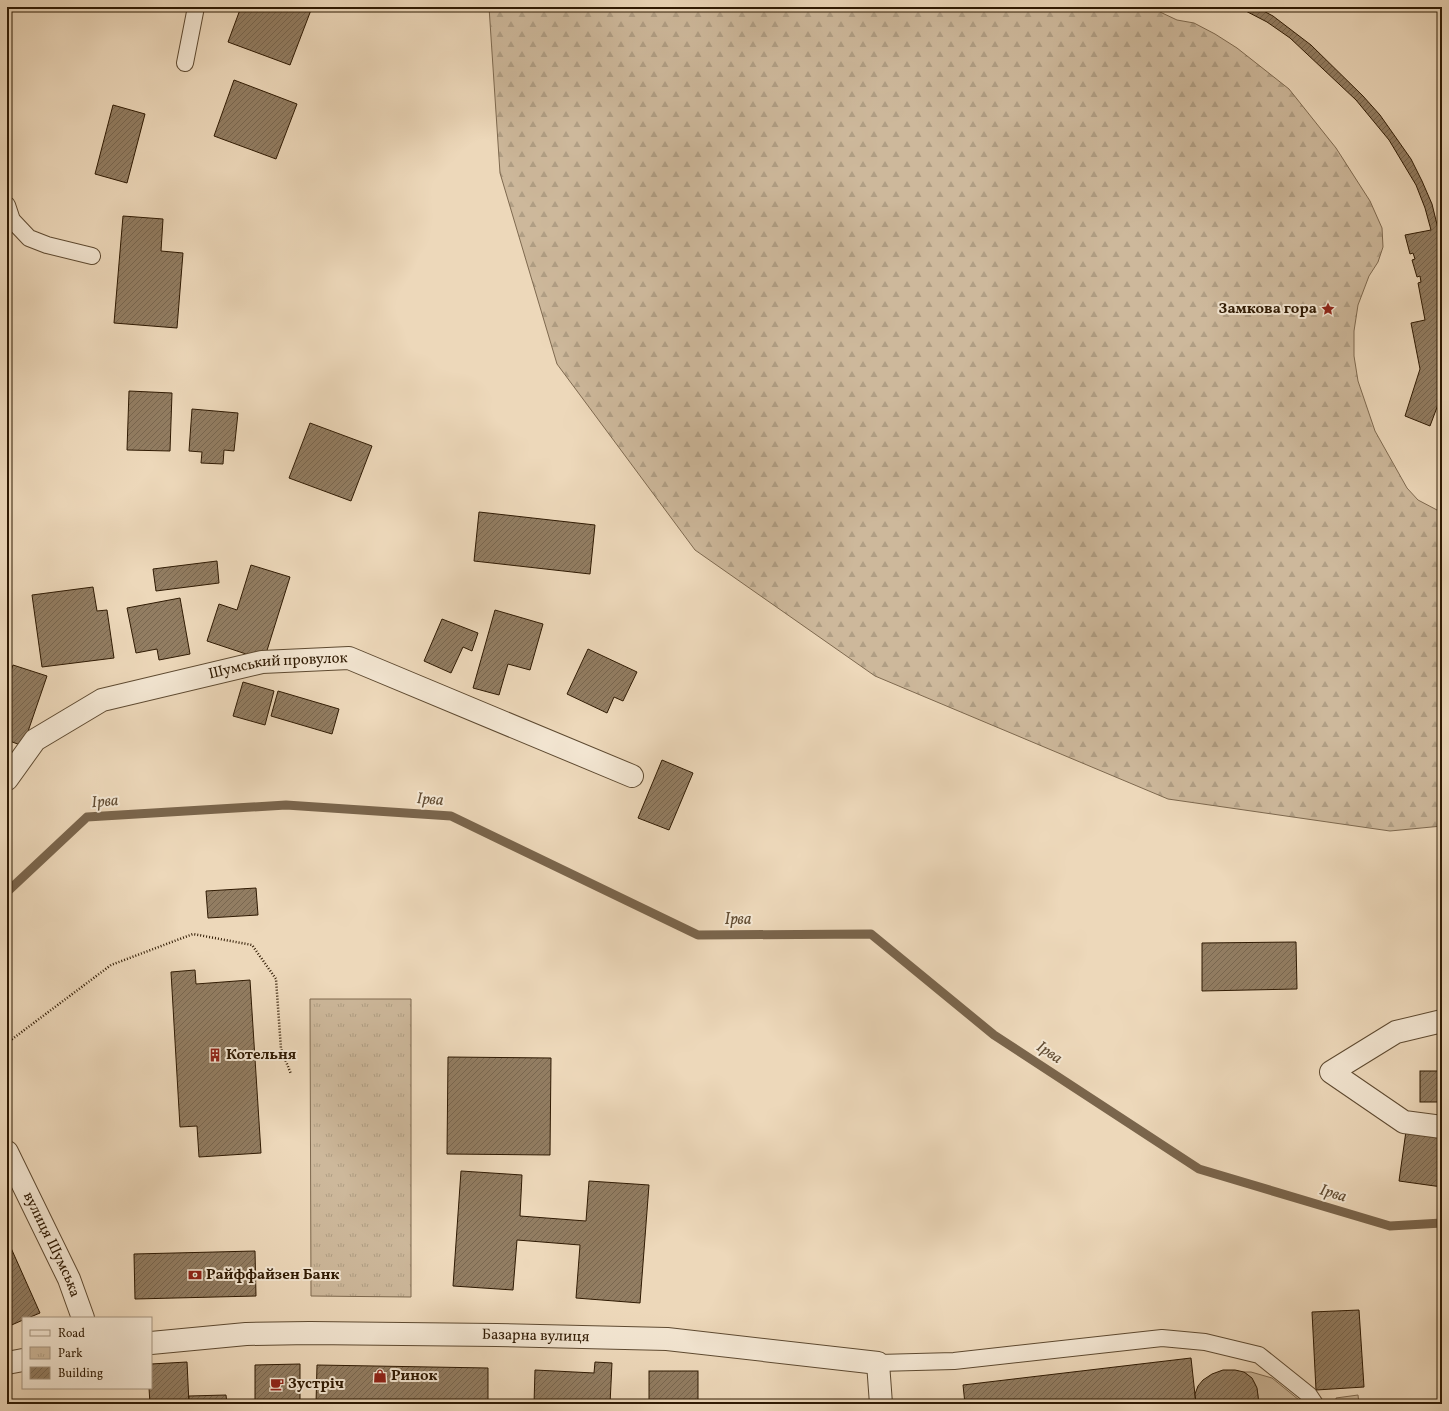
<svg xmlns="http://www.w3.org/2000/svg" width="1449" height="1411" font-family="Vollkorn,serif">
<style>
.grass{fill:#cdb89b;stroke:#7e694f}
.forest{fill:url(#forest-firs);stroke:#7e694f}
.park{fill:url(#park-tufts);stroke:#7e694f}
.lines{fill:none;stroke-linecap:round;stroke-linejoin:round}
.stream{stroke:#7a654c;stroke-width:9}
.building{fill:url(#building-hatch);stroke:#2f1a03}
.service-casing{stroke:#5e4a31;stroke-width:18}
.minor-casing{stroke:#5e4a31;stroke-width:24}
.path{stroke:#2f1a03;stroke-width:2.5;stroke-dasharray:1 2;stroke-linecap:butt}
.service{stroke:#f3e6d2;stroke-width:16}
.minor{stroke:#f3e6d2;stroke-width:22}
.labels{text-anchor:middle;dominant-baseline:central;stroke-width:4;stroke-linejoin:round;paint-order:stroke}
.poi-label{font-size:15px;font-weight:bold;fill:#2f1a03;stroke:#f3e6d2;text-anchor:start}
.street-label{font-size:15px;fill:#2f1a03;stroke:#f3e6d2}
.water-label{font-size:16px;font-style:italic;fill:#614c33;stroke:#f3e6d2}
</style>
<defs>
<pattern id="forest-firs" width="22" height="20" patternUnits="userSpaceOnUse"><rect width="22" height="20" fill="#cdb89b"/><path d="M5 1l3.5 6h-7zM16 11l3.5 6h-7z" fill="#b09e84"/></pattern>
<pattern id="park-tufts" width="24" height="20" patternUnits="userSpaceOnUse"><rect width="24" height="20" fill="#cdb89b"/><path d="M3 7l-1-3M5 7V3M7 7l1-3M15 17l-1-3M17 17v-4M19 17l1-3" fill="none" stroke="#b09e84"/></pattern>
<pattern id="building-hatch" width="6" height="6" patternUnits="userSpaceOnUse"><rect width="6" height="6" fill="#927d62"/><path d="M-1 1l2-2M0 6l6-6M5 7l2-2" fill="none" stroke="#78664f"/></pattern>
</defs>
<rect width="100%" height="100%" fill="#edd8ba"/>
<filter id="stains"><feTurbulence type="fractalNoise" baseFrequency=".005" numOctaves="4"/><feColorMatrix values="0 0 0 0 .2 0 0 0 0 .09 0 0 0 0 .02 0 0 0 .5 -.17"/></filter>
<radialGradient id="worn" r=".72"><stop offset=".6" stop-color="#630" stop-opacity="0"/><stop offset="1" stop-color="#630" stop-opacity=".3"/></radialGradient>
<g class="grass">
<path d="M1244 1372H1251L1272 1378 1304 1404H1259C1257 1388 1257 1381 1244 1372Z"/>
<polygon points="1358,1395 1359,1404 1336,1404 1336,1398"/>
</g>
<polygon class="forest" points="489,7 1157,7 1160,12 1177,20 1194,23 1215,34 1237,48 1289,89 1336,148 1370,201 1382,228 1383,247 1378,262 1369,276 1358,305 1354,331 1354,356 1358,381 1375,431 1407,488 1418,500 1437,510 1442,511 1442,826 1390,831 1168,799 875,676 695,550 557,364 500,173"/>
<polygon class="park" points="310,999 411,999 411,1297 311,1296"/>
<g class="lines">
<polyline class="stream" points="7,892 87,817 286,805 451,816 698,935 871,934 994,1035 1199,1169 1390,1226 1442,1223"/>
</g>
<g class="building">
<polygon points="241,7 303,7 311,10 290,65 228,42"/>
<polygon points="1238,7 1256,7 1273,16 1311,45 1363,96 1380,115 1411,159 1422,181 1432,204 1442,245 1442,394 1430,426 1405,416 1420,369 1411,323 1425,320 1418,283 1421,282 1420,276 1417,277 1412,260 1415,259 1413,253 1410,254 1405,235 1431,230 1425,208 1416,185 1389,140 1356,100 1290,38 1267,22"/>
<polygon points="234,80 297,104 276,159 214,136"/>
<polygon points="113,105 145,114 127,183 95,174"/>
<polygon points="123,216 163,219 161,251 183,253 177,328 114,323"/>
<polygon points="129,391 172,393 170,451 127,450"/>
<polygon points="192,409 238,413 234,451 224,450 223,464 201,463 202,452 189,451"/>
<polygon points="310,423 372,446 351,501 289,478"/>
<polygon points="479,512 595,525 590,574 474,561"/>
<polygon points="217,561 219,583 156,591 153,569"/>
<polygon points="251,565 290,577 264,660 207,641 219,604 237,610"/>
<polygon points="93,587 97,611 107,610 114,658 42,667 32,595"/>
<polygon points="180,598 190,654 159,660 157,649 136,653 127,608"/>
<polygon points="495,610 543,624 530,670 508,664 499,695 473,688"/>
<polygon points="442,619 478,633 472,651 463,647 451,673 424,661"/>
<polygon points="588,649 637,672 623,701 614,697 607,713 567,694"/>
<polygon points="13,665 47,676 23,746 7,740 7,683"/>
<polygon points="243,682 274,691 265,725 233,716"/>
<polygon points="278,691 339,709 332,734 271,716"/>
<polygon points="662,760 693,773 669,830 638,818"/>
<polygon points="256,888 258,915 208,918 206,891"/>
<polygon points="1296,942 1297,989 1202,991 1202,943"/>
<polygon points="195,970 196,984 250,980 261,1153 199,1157 197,1126 180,1127 171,972"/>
<polygon points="448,1057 551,1058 550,1155 447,1154"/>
<rect x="1420" y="1071" width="22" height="31"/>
<polygon points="1406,1131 1442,1136 1442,1187 1399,1181"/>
<polygon points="461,1171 522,1175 520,1216 586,1221 589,1181 649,1185 640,1303 576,1298 580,1245 517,1240 513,1290 453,1286"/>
<polygon points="7,1239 40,1313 28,1318 23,1318 23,1320 7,1327"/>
<polygon points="255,1251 256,1296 135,1299 134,1254"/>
<polygon points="1359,1310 1364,1387 1316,1390 1312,1312"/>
<polygon points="1191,1358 1196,1404 965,1404 963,1385"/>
<polygon points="187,1362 189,1404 150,1404 149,1388 151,1388 151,1364"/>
<polygon points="595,1362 612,1363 610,1404 534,1404 535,1370 594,1373"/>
<polygon points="300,1364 300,1404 255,1404 255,1365"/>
<polygon points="317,1365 488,1368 488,1404 316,1404"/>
<polygon points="1223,1370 1235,1370 1244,1372 1252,1378 1257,1388 1259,1404 1196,1404 1195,1394 1198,1386 1203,1380 1212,1374"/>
<rect x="649" y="1371" width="49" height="33"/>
<polygon points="226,1395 227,1404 189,1404 189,1396"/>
</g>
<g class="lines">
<g class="service-casing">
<g id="service">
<polyline points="185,63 196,7"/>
<polyline points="7,205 12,220 29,238 47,245 92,256"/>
<polyline points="878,1363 954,1361 1162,1338 1205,1342 1259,1355 1309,1395 1315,1404"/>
</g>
</g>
<g class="minor-casing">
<g id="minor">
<path id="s1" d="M7 779 35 740 102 700 262 662 349 658 632 776"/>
<polyline points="1442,1021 1396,1032 1331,1072 1404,1122 1442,1127"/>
<path id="s2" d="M7 1152 69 1279 83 1318"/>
<path id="s3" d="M151 1343 246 1334 310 1333 496 1335 667 1339 878 1363 881 1404"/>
<polyline points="7,1363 23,1360"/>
</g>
</g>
<polyline class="path" points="7,1043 111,965 193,934 252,945 276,979 281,1049 291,1074"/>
<use href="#service" class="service"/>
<use href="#minor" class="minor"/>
</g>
<defs>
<g id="sight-bare" transform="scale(1.08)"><path d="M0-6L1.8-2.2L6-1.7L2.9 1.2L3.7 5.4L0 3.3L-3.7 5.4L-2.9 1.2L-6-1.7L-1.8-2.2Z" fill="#8f2418" stroke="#f3e6d2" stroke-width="2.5" paint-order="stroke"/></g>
<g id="building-bare" transform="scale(1.08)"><path d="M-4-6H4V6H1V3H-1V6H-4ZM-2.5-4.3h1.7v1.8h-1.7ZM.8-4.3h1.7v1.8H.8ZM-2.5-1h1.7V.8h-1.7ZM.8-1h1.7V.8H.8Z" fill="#8f2418" stroke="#f3e6d2" stroke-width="2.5" paint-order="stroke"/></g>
<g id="bank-bare" transform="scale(1.08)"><path d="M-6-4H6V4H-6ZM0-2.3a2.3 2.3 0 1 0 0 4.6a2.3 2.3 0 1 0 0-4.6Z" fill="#8f2418" stroke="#f3e6d2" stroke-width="2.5" paint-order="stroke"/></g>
<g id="shop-bare" transform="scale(1.08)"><path d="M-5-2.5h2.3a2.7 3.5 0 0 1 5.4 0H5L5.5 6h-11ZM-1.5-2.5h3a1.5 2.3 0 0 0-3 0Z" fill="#8f2418" stroke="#f3e6d2" stroke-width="2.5" paint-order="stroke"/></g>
<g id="cafe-bare" transform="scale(1.08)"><path d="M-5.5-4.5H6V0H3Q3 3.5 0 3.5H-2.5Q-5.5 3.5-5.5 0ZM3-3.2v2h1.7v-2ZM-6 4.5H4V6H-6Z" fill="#8f2418" stroke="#f3e6d2" stroke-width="2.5" paint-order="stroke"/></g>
</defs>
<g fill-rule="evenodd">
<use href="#sight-bare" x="1328" y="309"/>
<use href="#building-bare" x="215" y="1055"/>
<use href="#bank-bare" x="195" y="1275"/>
<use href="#shop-bare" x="380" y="1376"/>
<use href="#cafe-bare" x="277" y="1384"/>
</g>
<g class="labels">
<g class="poi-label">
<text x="1317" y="309" text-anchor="end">Замкова гора</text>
<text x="226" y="1055">Котельня</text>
<text x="206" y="1275">Райффайзен Банк</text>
<text x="391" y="1376">Ринок</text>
<text x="288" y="1384">Зустріч</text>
</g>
<g class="street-label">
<text stroke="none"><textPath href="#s1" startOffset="306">Шумський провулок</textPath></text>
<text stroke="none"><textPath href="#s2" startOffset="103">вулиця Шумська</textPath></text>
<text stroke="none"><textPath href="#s3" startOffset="385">Базарна вулиця</textPath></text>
</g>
<g class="water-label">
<text transform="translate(430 800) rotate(4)">Ірва</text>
<text transform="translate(105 802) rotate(-5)">Ірва</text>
<text x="738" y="920">Ірва</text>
<text transform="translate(1049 1053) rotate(33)">Ірва</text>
<text transform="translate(1333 1194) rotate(17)">Ірва</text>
</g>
</g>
<rect width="1449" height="1411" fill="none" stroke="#edd8ba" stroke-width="24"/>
<rect x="8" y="8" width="1433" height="1395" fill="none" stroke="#2f1a03" stroke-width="2"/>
<rect x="12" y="12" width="1425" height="1387" fill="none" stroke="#2f1a03"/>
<rect x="22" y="1317" width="130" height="72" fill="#f3e6d2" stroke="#a5947f"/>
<rect x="30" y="1330" width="20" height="6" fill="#f3e6d2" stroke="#a5947f"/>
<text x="58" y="1337" font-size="12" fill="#2f1a03">Road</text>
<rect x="30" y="1347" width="20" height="12" fill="url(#park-tufts)" stroke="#a5947f"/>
<text x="58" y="1357" font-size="12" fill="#2f1a03">Park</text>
<rect x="30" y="1367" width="20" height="12" fill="url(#building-hatch)" stroke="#a5947f"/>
<text x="58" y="1377" font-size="12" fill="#2f1a03">Building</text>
<rect width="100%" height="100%" filter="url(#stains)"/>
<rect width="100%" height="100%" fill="url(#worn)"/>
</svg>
